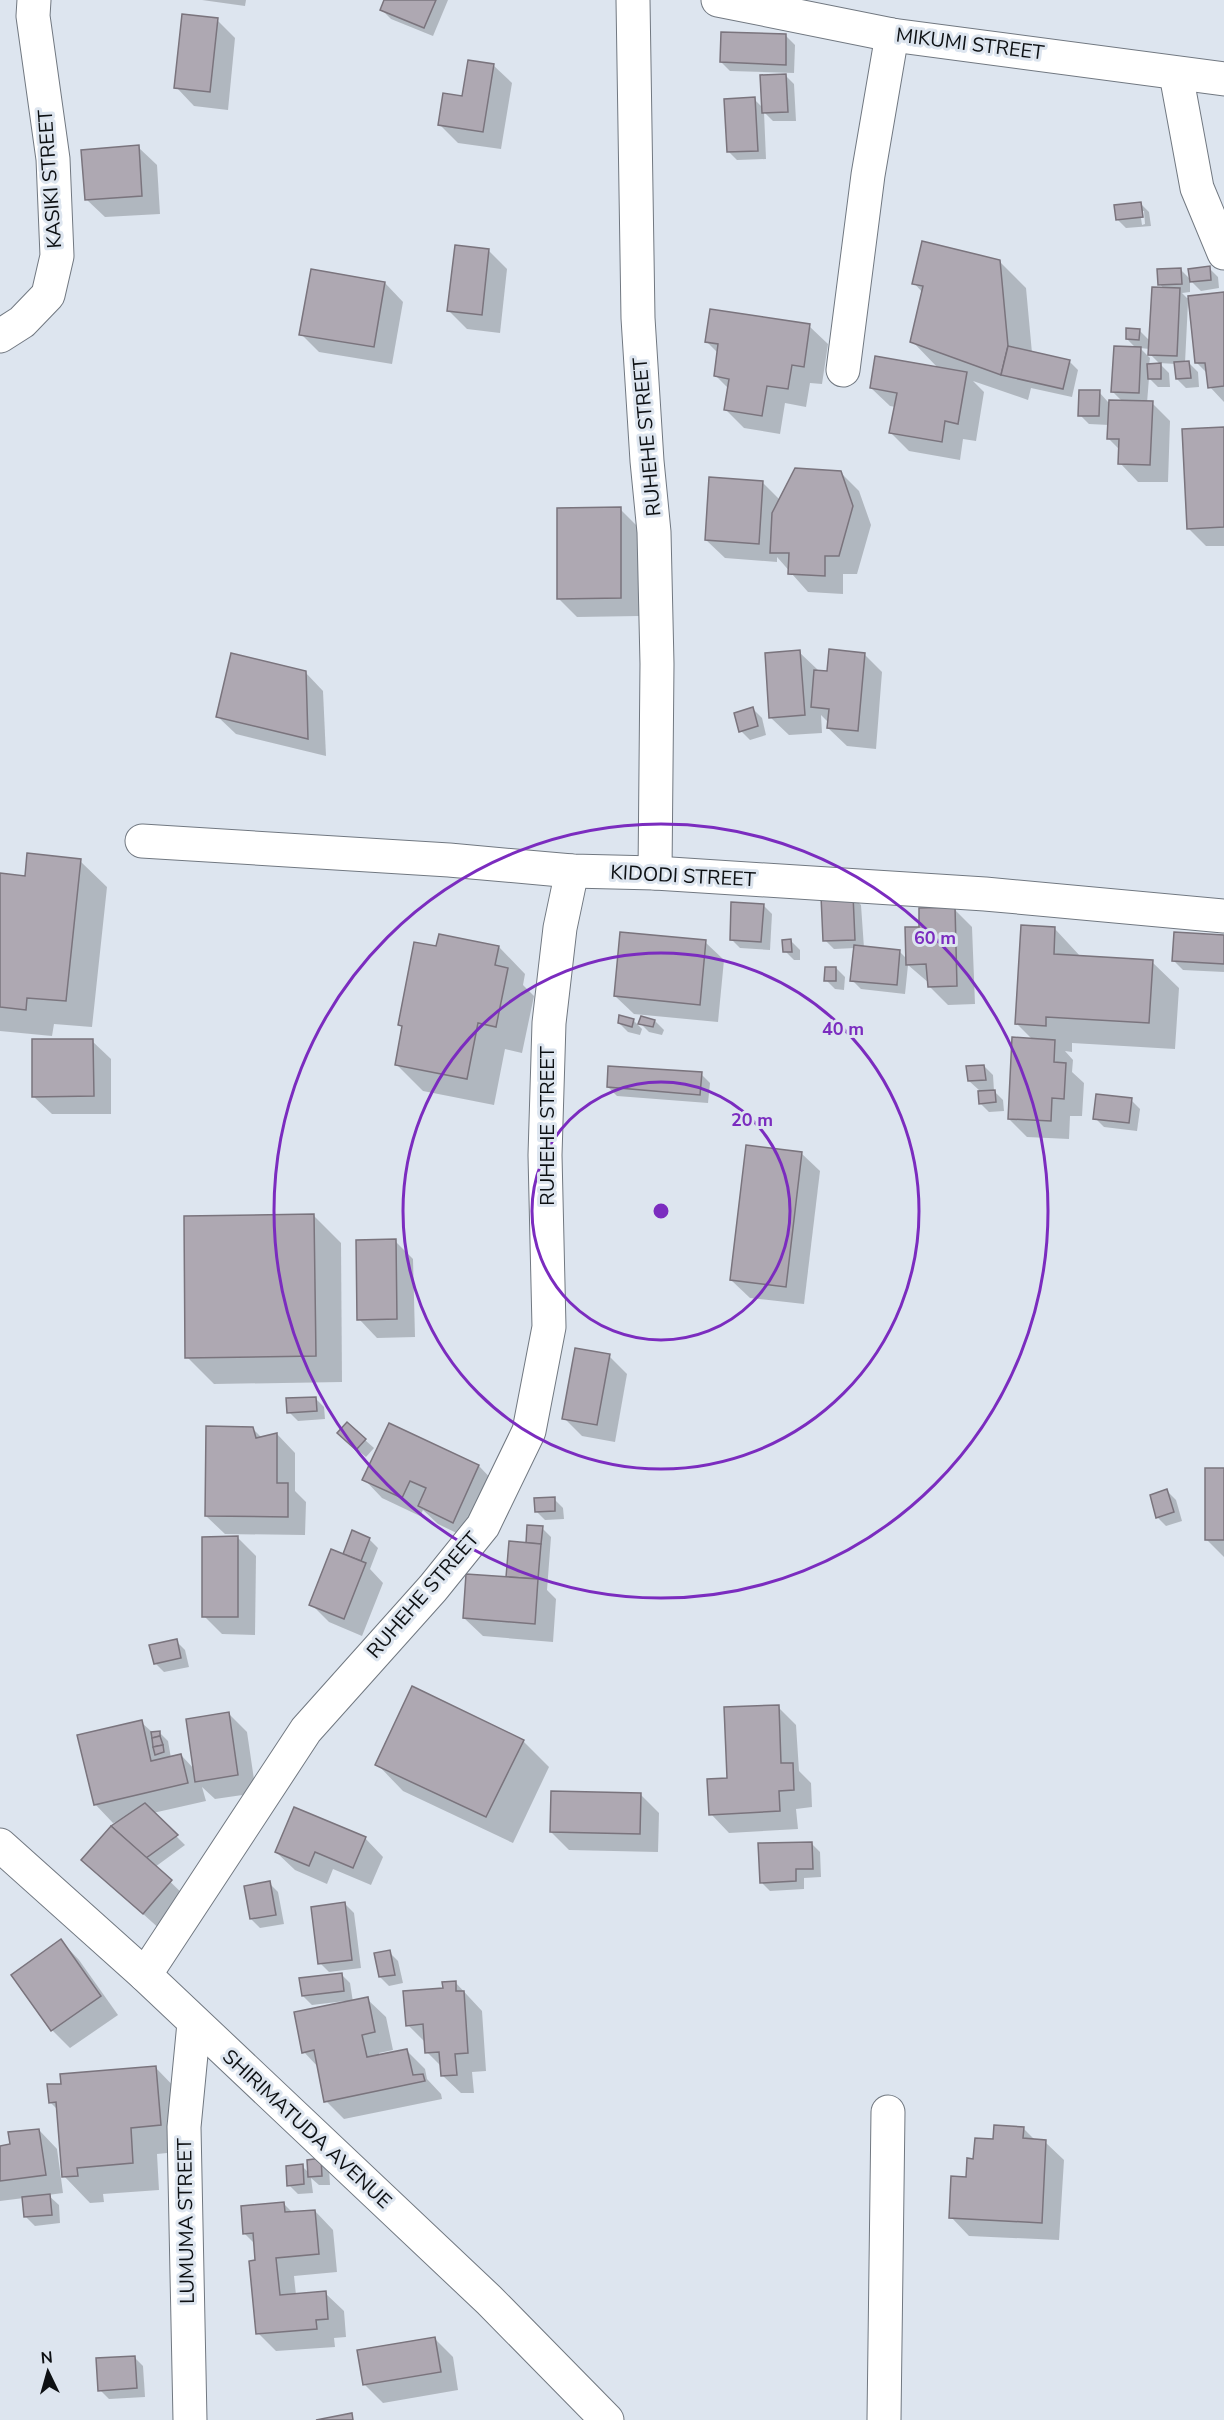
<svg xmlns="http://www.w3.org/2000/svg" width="1224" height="2420" font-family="'Nunito Sans',sans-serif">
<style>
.shadow{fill:#0003;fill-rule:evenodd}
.building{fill:#aea8b2;stroke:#7a747d;stroke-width:1.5}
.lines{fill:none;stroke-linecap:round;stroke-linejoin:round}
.minor-casing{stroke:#717881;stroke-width:35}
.minor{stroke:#fff;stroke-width:33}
.ring{fill:none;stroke:#7b2cbf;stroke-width:3}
.labels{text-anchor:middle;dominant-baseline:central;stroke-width:6;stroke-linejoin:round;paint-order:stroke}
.street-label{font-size:20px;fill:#0d1013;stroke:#dde5ef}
.centre{fill:#7b2cbf;stroke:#dde5ef;stroke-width:3}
.ring-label{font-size:18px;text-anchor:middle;font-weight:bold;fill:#7b2cbf;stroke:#dde5ef;stroke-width:6;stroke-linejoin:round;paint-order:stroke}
</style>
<rect width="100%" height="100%" fill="#dde5ef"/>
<g class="shadow">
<polygon points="202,0 246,0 245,6"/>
<polygon points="386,0 448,0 433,36 391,19 382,10"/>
<polygon points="217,20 235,38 228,110 194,106 176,87"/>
<polygon points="786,36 795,45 794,73 730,71 721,62"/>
<polygon points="493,65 512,83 501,149 458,143 439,124"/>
<polygon points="785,75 794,84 796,121 773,121 764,112 766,159 737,160 728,151 754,99 763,108"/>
<polygon points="138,147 157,165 160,214 105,217 86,199"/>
<path d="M1140 203 1149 212 1151 226 1126 228 1117 219ZM1140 211H1144L1145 224 1142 225Z"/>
<polygon points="489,251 507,269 500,333 467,329 448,310"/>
<polygon points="999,261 1026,288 1032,353 1069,361 1078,370 1072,397 1031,388 1028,400 973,381 984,392 976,441 963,439 960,460 909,451 891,433 896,407 890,406 871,388 939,369 912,341 923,293 914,283"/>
<polygon points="1209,268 1218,277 1219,288 1201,291 1190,280 1190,292 1182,293 1187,298 1224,294 1224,402 1210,387 1208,374 1197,363 1188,302 1185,363 1189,363 1198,372 1199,387 1186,388 1177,379 1176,364 1159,363 1150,354 1150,349 1140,348 1150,358 1149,365 1160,364 1169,373 1170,387 1158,387 1149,378 1147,403 1152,403 1170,421 1168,482 1138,482 1120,463 1120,450 1108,438 1109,425 1089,424 1080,415 1099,392 1108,402 1123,402 1112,391 1137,349 1127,339 1139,330 1151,342 1164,289 1160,284 1181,270 1192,281"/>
<polygon points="385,283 403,302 392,364 319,352 301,334"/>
<polygon points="809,326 828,344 822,384 810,383 806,407 785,403 780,434 744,428 726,410 729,389 716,376 719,354 706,341"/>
<polygon points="1224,428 1224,546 1206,546 1188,528"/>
<polygon points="840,472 859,491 871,525 857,574 843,574 843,594 808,592 777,557 777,562 725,558 706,540 763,483 780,500"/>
<polygon points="620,509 638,527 639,616 577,617 558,598"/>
<polygon points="799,652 818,670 829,673 864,654 882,672 876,749 847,746 828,728 829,723 821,715 822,733 789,735 770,717"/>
<polygon points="305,672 323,691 326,756 236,734 217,716"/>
<polygon points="753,709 762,718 766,735 750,740 741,731"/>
<polygon points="80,861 107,887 92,1027 54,1024 52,1036 0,1031 0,875 26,877"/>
<polygon points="852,896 861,905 864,948 899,951 908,960 954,909 972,927 975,1004 948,1005 929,986 929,983 908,965 905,994 861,989 852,980 855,948 834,949 825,940"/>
<polygon points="763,905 772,914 770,950 740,948 731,939"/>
<polygon points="1055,929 1081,957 1152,962 1179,988 1175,1049 1072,1043 1072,1052 1065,1051 1073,1060 1072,1072 1084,1083 1082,1116 1070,1116 1069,1139 1027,1137 1009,1119 1033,1040 1017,1024"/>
<polygon points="1224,937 1224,972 1183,970 1174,961"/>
<polygon points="791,941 800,950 800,960 794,960 785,951"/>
<polygon points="705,942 724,960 718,1022 634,1014 615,996"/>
<polygon points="499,947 525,974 523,985 534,996 522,1053 505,1049 494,1105 423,1091 396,1064 403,1028 399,1024 437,948"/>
<polygon points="836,968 845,977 844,990 835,989 826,980"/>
<polygon points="633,1020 642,1029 640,1035 628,1032 619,1023"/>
<polygon points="655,1021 664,1030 662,1035 649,1032 640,1023"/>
<polygon points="92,1041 111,1059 111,1114 52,1114 33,1096"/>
<polygon points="984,1066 993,1075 994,1091 1003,1100 1004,1111 989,1112 980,1103 979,1090 969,1081"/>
<polygon points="701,1074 710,1083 708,1103 617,1096 608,1087"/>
<polygon points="1131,1100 1140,1109 1137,1131 1104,1127 1095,1118"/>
<polygon points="801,1153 820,1171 804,1304 750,1298 731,1280"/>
<polygon points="314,1216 341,1243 342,1382 214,1384 187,1357"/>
<polygon points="395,1241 413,1259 415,1337 377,1338 359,1319"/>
<polygon points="609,1356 627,1374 615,1442 582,1436 564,1418"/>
<polygon points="315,1398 324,1407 325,1419 298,1421 289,1412"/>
<polygon points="347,1424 374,1448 366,1457 348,1442"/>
<polygon points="389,1425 479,1466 497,1485 471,1540 438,1524 423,1510 420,1516 382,1498 364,1479"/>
<polygon points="253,1429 262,1438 277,1434 295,1453 295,1491 306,1502 305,1535 225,1534 206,1516"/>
<polygon points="1224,1469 1224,1557 1207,1540"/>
<polygon points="1167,1491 1176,1500 1182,1521 1166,1526 1157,1517"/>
<polygon points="554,1499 563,1508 564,1519 545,1520 536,1511"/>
<polygon points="542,1528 551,1537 547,1590 556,1599 553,1642 483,1636 464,1618 508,1579 527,1544"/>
<polygon points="238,1538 256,1556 255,1635 222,1634 204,1616"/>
<polygon points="369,1539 378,1548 370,1569 383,1583 362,1636 329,1622 311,1604 349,1558"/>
<polygon points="176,1641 185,1650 189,1667 164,1672 155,1663"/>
<polygon points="778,1707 796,1725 799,1771 811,1783 812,1807 796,1809 798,1829 729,1833 711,1814 729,1780"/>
<polygon points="229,1714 247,1732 256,1793 215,1799 202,1787 206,1801 153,1813 185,1845 155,1867 189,1900 162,1931 83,1860 121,1821 113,1823 95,1804 141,1722 153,1733 159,1732 168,1741 171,1758 181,1755 195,1770"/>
<polygon points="523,1741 549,1767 513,1843 403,1791 377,1764"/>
<polygon points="640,1794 659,1813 658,1852 569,1850 551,1832"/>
<polygon points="365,1838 383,1857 371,1885 333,1869 327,1884 295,1870 276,1852"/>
<polygon points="811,1843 820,1852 821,1877 804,1878 804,1889 770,1891 761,1882"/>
<polygon points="269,1883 278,1892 284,1924 260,1928 251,1919"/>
<polygon points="345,1904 354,1913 361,1968 329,1972 320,1963"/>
<polygon points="61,1941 79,1960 118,2015 70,2048 52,2030"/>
<polygon points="389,1952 398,1961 403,1983 389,1986 380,1977"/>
<polygon points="341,1974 350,1983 353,2002 367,1999 386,2017 393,2050 379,2053 380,2056 406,2050 425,2069 427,2079 441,2094 442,2099 344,2119 326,2101 319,2068 304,2052 345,2001 312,2005 303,1996"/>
<polygon points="455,1982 482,2011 486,2071 472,2072 474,2093 461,2093 442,2075 442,2067 427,2052 426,2043 408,2025"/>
<polygon points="156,2068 182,2095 187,2151 157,2154 159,2190 103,2194 104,2202 90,2203 64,2176 59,2111 50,2102 62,2085"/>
<polygon points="1023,2128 1036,2141 1045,2142 1064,2160 1059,2240 969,2236 951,2217 975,2160 995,2141"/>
<polygon points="39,2130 57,2149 63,2193 48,2195 59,2205 60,2223 35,2226 26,2217 24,2198 0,2201 0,2147 12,2145"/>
<polygon points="320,2160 329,2169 330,2185 319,2185 311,2178 313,2193 298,2194 289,2185 302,2166 309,2173"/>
<polygon points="284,2204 293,2213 315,2211 333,2230 337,2272 294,2276 296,2295 325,2293 344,2311 346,2337 334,2338 335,2347 276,2351 258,2333 255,2244 244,2233"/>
<polygon points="434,2338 453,2357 458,2390 383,2403 364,2384"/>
<polygon points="134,2357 143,2366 145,2397 109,2399 100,2390"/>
</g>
<g class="building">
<polygon points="384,0 436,0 424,28 380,10"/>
<polygon points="182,14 218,18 210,92 174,88"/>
<polygon points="721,32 786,34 786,65 720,62"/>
<polygon points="468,60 494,64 483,132 438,125 443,93 462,96"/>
<polygon points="786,74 788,112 762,113 760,75"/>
<polygon points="755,97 758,151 727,152 724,99"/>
<polygon points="139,145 142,196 85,200 81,150"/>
<polygon points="1141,202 1143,217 1116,220 1114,205"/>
<polygon points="922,241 1000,260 1008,346 1001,375 910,342 923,286 912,284"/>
<polygon points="455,245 489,249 482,315 447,311"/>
<polygon points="1210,266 1211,280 1190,282 1188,269"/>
<polygon points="1181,268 1182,284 1158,285 1157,269"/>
<polygon points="311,269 385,282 374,347 299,335"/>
<polygon points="1152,287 1180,288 1177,356 1148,355"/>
<polygon points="1224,292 1224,386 1208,388 1205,363 1195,363 1188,296"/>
<polygon points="710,309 810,324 804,367 792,365 788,389 767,386 762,416 724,410 729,379 714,376 718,344 705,342"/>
<polygon points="1126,328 1140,329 1139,340 1126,339"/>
<polygon points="1008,346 1070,360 1063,389 1001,375"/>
<polygon points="1114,346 1141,347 1139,393 1111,392"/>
<polygon points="875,356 967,372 958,424 945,421 942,442 889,433 897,393 870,388"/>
<polygon points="1189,361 1191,378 1176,379 1174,362"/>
<polygon points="1161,363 1161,379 1148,379 1147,364"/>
<polygon points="1079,390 1100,390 1099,416 1078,416"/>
<polygon points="1109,400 1153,401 1150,465 1118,464 1119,439 1107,439"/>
<polygon points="1224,427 1224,527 1187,529 1182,429"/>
<polygon points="795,468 841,471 853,506 839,556 825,556 825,576 788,574 789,553 770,553 772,513"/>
<polygon points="709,477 763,481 759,544 705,540"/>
<polygon points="621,507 621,598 557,599 557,508"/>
<polygon points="829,649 865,653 858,731 827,728 829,709 811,707 814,670 827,671"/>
<polygon points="800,650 805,715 769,718 765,653"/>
<polygon points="231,653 306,671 308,739 216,717"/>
<polygon points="753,707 758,726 739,732 734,713"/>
<polygon points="27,853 81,859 66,1001 27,998 26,1010 0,1007 0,873 25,876"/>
<polygon points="853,895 855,940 823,941 821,896"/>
<polygon points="731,902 764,904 761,942 730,940"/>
<polygon points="955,907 957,986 928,987 926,964 906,965 905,927 919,927 919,908"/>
<polygon points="1021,925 1055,927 1054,954 1153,960 1149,1023 1046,1017 1046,1026 1015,1024"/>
<polygon points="620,932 706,940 700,1005 614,996"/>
<polygon points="1174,932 1224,935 1224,964 1172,961"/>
<polygon points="439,934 499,946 495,965 508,968 496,1027 478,1023 467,1079 395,1065 402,1026 398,1025 414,942 436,946"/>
<polygon points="791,939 792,952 783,952 782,940"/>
<polygon points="854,945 900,950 897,985 850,981"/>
<polygon points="825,967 836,967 836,981 824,981"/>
<polygon points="619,1015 634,1019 632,1027 618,1023"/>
<polygon points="641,1016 655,1020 653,1027 638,1024"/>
<polygon points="1012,1037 1055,1040 1054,1062 1066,1063 1064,1099 1052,1098 1051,1121 1008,1119"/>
<polygon points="32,1039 93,1039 94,1096 32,1097"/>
<polygon points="984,1065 986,1080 968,1081 966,1066"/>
<polygon points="608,1066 702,1072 700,1095 607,1087"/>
<polygon points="995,1090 996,1102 979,1104 978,1091"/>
<polygon points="1096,1094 1132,1098 1129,1123 1093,1119"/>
<polygon points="746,1145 802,1152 786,1287 730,1280"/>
<polygon points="314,1214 316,1356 185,1358 184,1216"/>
<polygon points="396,1239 397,1319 357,1320 356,1240"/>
<polygon points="575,1348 610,1354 597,1425 562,1419"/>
<polygon points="316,1397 317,1411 287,1413 286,1398"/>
<polygon points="347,1422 366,1439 356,1450 337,1433"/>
<polygon points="389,1423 479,1465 453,1523 418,1506 426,1488 410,1481 402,1498 362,1480"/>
<polygon points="206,1426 253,1427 256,1438 277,1433 277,1483 288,1483 288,1517 205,1516"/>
<rect x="1205" y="1468" width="19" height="72"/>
<polygon points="1167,1489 1174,1512 1156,1518 1150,1495"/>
<polygon points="555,1497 555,1511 535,1512 534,1498"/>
<polygon points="527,1525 543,1526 541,1544 526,1543"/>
<polygon points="352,1530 370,1538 361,1561 343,1554"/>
<polygon points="238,1536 238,1617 202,1617 202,1537"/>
<polygon points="509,1541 541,1544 538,1579 506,1577"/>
<polygon points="331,1549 366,1563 344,1619 309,1605"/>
<polygon points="466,1574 538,1579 535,1624 463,1618"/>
<polygon points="177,1639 181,1658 154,1664 149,1645"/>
<polygon points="412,1686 524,1740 486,1817 375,1765"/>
<polygon points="779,1705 781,1763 793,1763 794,1790 779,1791 780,1811 709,1815 707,1779 727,1778 724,1707"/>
<polygon points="229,1712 238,1775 195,1782 186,1719"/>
<polygon points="142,1720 151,1761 181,1754 188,1783 94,1805 77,1735"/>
<polygon points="160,1731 160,1736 152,1738 151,1732"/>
<polygon points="160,1736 163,1745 153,1747 152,1738"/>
<polygon points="163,1745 164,1752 155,1755 153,1747"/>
<polygon points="551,1791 641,1793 640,1834 550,1832"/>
<polygon points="145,1803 178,1835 146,1858 111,1826"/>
<polygon points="294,1807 366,1837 353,1868 315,1852 309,1866 275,1852"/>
<polygon points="111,1826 172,1880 143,1914 81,1860"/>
<polygon points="812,1842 813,1869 796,1869 796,1881 760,1883 758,1843"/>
<polygon points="270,1881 276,1915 250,1919 244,1886"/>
<polygon points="345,1902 352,1960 318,1964 311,1907"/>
<polygon points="61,1939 101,1996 51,2031 11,1975"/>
<polygon points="390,1950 395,1975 379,1977 374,1953"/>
<polygon points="342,1973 344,1991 302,1996 299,1978"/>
<polygon points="456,1981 456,1991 464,1991 468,2053 455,2054 457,2075 441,2076 439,2052 425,2053 423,2024 406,2026 403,1991 443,1988 442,1982"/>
<polygon points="368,1997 375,2032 362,2035 367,2057 407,2049 413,2075 423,2074 425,2081 324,2102 314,2050 302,2053 294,2012"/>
<polygon points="156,2066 161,2125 131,2128 133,2163 77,2168 78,2176 62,2177 56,2102 49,2103 47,2084 61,2084 60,2074"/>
<polygon points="994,2125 1024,2127 1023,2138 1046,2140 1042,2223 949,2218 951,2176 966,2177 967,2158 973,2159 975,2138 993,2139"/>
<polygon points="39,2129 46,2175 0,2181 0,2146 10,2144 8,2132"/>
<polygon points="321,2158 322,2176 308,2177 307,2160"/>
<polygon points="303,2164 304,2184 287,2186 286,2166"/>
<polygon points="50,2194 52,2215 24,2217 22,2197"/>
<polygon points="284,2202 285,2212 315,2210 319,2254 276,2258 280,2295 326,2291 328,2319 316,2320 317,2329 256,2334 249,2261 255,2260 253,2233 243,2234 241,2206"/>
<polygon points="435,2337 441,2372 363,2385 357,2350"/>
<polygon points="135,2356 137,2388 98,2391 96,2358"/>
<polygon points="352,2413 353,2420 316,2420"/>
</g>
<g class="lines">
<g class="minor-casing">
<g id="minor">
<polyline points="633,0 638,318 647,461 654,532 657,664 655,873"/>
<polyline points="718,0 892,35 1224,79"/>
<polyline points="1176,74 1197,188 1224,253"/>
<polyline points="0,336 22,322 48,295 57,256 53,159 33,16 34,0"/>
<polyline points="843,370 868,175 892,35"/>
<polyline points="142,841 449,860 572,871 655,873 985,894 1224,916"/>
<polyline points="0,1845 145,1975 489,2300 607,2420"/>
<polyline points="145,1975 306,1730 433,1588 483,1526 529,1431 549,1327 545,1155 549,1023 560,928 572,871"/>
<polyline points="190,2420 184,2127 194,2023"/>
<polyline points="884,2420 888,2112"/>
</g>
</g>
<use href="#minor" class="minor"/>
</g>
<g class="ring">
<circle cx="661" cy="1211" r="129"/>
<circle cx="661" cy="1211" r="258"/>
<circle cx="661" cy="1211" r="387"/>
</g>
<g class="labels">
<g class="street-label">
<text transform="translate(970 44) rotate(7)">MIKUMI STREET</text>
<text transform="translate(50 179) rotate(-94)">KASIKI STREET</text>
<text transform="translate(647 437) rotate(-95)">RUHEHE STREET</text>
<text transform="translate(683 876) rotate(3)">KIDODI STREET</text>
<text transform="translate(547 1126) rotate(-90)">RUHEHE STREET</text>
<text transform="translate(423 1595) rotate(-49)">RUHEHE STREET</text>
<text transform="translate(307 2129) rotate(43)">SHIRIMATUDA AVENUE</text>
<text transform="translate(186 2221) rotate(-91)">LUMUMA STREET</text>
</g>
</g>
<circle cx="661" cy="1211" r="9" class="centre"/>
<g class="ring-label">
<text x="935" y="944">60 m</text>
<text x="843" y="1035">40 m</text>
<text x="752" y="1126">20 m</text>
</g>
<g transform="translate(48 2372) rotate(355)" stroke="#dde5ef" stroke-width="4.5" paint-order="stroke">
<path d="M0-4.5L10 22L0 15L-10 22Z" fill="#0d1013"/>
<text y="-9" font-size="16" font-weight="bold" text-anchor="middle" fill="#0d1013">N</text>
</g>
</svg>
